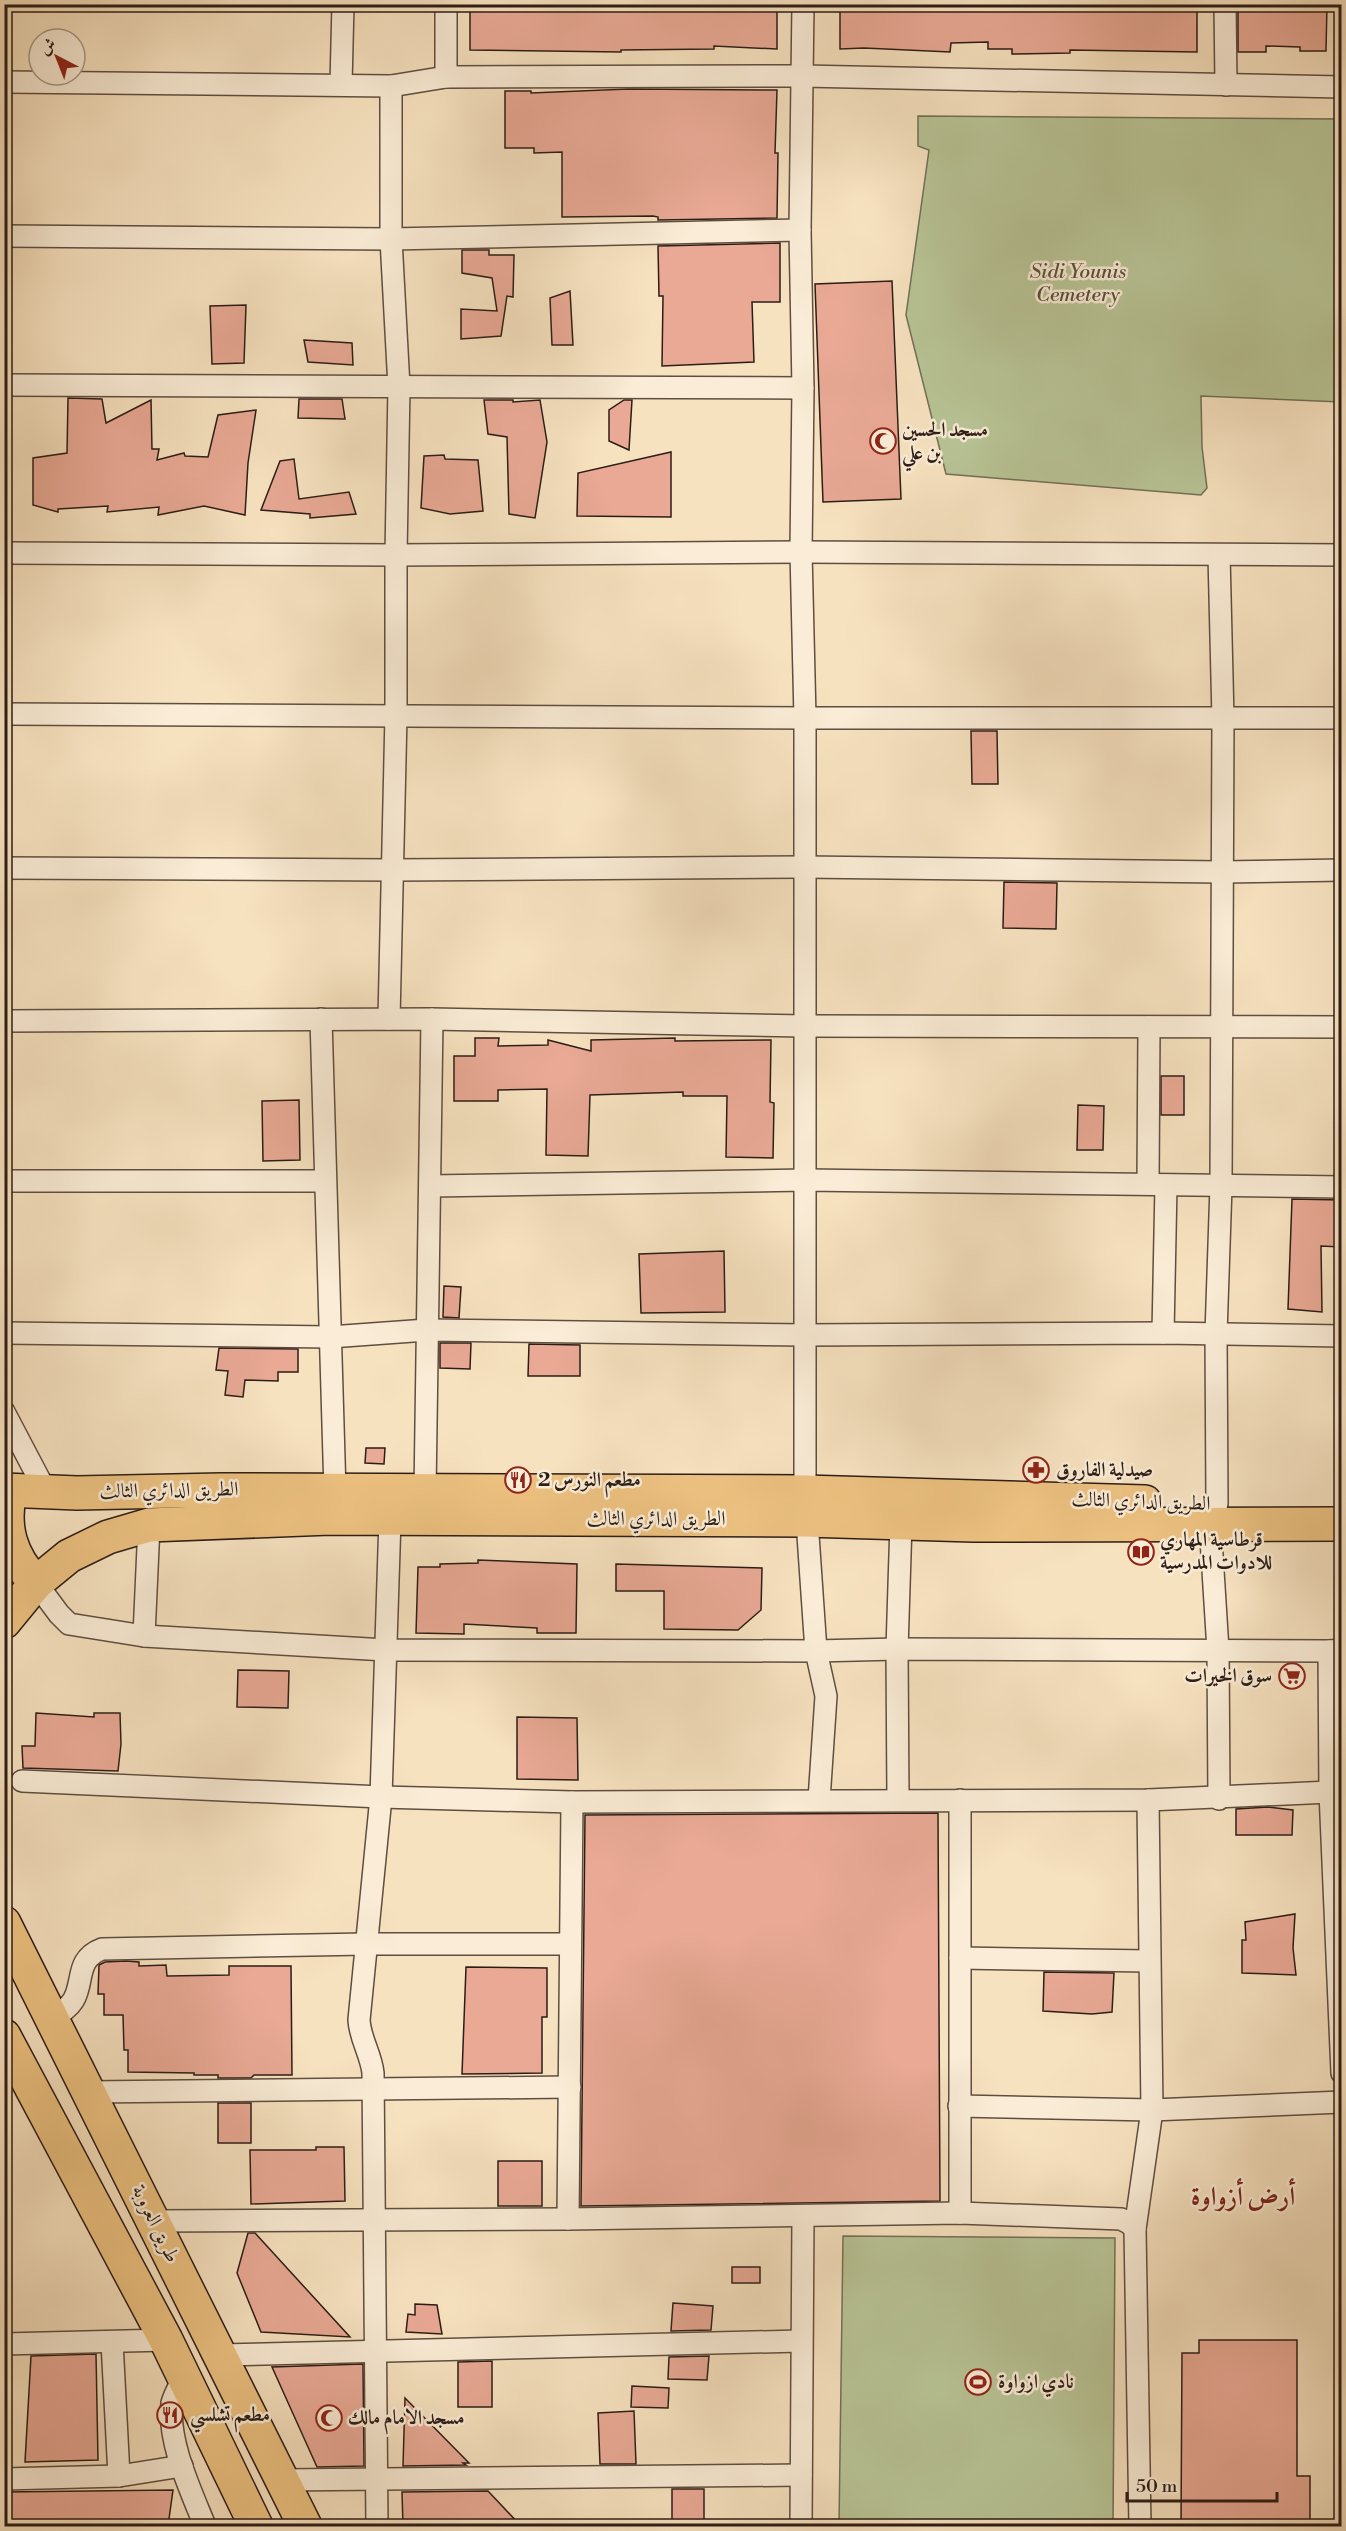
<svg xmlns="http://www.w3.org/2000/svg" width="1346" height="2531" font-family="'Libre Bodoni',Amiri,serif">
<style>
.green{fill:#b8c496;stroke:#727056;stroke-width:1.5}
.building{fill:#e9a995;stroke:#2c1d16;stroke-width:1.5}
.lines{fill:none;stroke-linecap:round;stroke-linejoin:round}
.minor-casing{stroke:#5f4e40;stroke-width:24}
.trunk-casing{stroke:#2c1d16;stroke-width:36}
.minor{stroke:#faecd6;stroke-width:21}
.trunk{stroke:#ecc180;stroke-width:33}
.labels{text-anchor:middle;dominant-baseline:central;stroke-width:5;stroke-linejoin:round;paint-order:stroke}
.park-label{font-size:20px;font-style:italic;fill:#564f3c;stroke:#faecd6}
.poi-label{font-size:20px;font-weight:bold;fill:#2c1d16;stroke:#faecd6;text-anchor:start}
.street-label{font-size:20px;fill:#2c1d16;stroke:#faecd6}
.district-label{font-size:26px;font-weight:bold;fill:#7a1f14;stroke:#faecd6}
</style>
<rect width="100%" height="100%" fill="#f7e2c0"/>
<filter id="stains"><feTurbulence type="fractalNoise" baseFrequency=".00333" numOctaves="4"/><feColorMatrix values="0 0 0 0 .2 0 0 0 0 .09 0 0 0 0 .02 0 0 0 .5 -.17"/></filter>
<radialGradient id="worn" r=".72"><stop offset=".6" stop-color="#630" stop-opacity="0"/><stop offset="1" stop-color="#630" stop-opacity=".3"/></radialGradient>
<g class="green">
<polygon points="918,116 1341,119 1341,402 1201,396 1202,447 1207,488 1201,495 946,474 906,315 929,150 918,146"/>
<polygon points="843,2236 1115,2238 1113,2526 839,2526"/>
</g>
<g class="building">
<polygon points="470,4 777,4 777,49 714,46 714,49 621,50 621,52 470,50"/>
<polygon points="840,4 1197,4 1197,52 1070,50 1070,53 1012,54 1012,49 988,49 988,42 951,43 950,52 864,48 840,49"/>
<polygon points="1238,4 1327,4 1326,51 1300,51 1300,47 1266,46 1266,52 1238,52"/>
<polygon points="629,89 777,90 775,153 778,153 777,218 658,220 658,217 653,216 562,217 562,152 534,153 534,148 505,148 505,91 531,91 531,93"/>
<polygon points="780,243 780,302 752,302 754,362 662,366 663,296 659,296 658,246"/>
<polygon points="462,250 489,250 489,255 514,255 513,297 507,296 501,336 461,339 461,309 497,311 492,278 462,273"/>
<polygon points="892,281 901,499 823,502 815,284"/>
<polygon points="570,291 573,345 552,345 550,298"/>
<polygon points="246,305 244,363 212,364 210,306"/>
<polygon points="304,340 352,343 353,365 308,362"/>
<polygon points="68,398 102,399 106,423 151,400 152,449 159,449 157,460 184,453 185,456 208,457 218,415 256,410 248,463 245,515 204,506 158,515 159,507 107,512 108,506 58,509 58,512 33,505 33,458 67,453"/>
<polygon points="299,399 342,399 345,419 298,418"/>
<polygon points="484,400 513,400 513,402 540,400 547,442 535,518 509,514 507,437 488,434"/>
<polygon points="624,400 632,400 629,450 609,441 609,410"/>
<polygon points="671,452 671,517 577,516 578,473"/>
<polygon points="444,455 445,459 478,460 483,511 450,514 421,508 424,456"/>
<polygon points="294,459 299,499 349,492 356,514 310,518 310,514 261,510 280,461"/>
<polygon points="971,731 997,731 998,784 972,784"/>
<polygon points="1004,882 1057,883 1056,929 1003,928"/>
<polygon points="475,1038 499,1038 498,1046 548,1045 548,1040 591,1051 591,1040 675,1038 675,1041 771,1040 770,1102 774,1103 773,1158 726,1157 727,1096 683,1096 683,1092 590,1095 588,1156 546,1155 547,1089 498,1090 498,1101 454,1101 454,1056 475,1056"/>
<rect x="1161" y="1076" width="23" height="39"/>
<polygon points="299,1100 300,1160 263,1161 262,1101"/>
<polygon points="1078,1105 1104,1106 1103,1150 1077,1150"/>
<polygon points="1292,1199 1341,1200 1341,1247 1321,1246 1322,1312 1288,1309"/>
<polygon points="724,1251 725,1312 641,1313 639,1254"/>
<polygon points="444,1286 461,1287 459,1318 443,1317"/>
<polygon points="440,1343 471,1343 470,1369 440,1368"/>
<polygon points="529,1344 580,1345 580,1376 528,1376"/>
<polygon points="219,1348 298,1349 298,1372 278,1372 278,1381 245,1380 243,1397 225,1395 228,1371 216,1370"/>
<polygon points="366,1448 385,1448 384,1464 365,1463"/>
<polygon points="478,1560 577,1564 576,1633 537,1633 537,1628 464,1624 464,1634 416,1633 418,1567 440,1567 440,1564 478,1563"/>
<polygon points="616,1564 762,1568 761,1610 738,1630 664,1629 664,1591 616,1591"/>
<polygon points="238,1670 289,1671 288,1708 237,1707"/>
<polygon points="36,1713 94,1717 94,1713 120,1713 121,1744 118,1771 23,1768 22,1746 35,1746"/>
<polygon points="517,1717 577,1718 578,1780 517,1779"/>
<polygon points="1268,1807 1293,1810 1292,1835 1236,1835 1236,1809"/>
<polygon points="938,1813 940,2201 581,2206 585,1815"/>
<polygon points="1295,1914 1293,1948 1296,1975 1242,1973 1242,1940 1246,1940 1245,1922"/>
<polygon points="126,1961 139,1962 139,1966 166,1965 167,1976 229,1975 229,1966 291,1966 292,2075 254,2075 251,2078 218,2078 218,2075 194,2075 194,2073 128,2072 128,2050 124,2050 123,2015 104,2015 104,1994 98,1994 99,1965 105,1962"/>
<polygon points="466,1967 547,1968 547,2017 542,2017 542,2073 462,2074"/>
<polygon points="1044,1972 1114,1973 1112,2012 1092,2014 1043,2011"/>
<rect x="218" y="2103" width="33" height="40"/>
<polygon points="316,2147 344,2147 345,2201 251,2204 250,2150 316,2150"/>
<rect x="498" y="2161" width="44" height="45"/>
<polygon points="248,2233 255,2233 350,2337 261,2332 237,2273"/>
<rect x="732" y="2267" width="28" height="16"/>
<polygon points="673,2303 713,2306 711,2330 671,2331"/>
<polygon points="415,2304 437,2305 442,2334 406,2332 408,2314 415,2315"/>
<polygon points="1199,2340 1297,2340 1297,2476 1310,2476 1310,2526 1181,2526 1182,2353 1199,2353"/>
<polygon points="96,2354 98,2460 25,2462 31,2356"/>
<polygon points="709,2356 707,2380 668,2379 669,2357"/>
<polygon points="492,2361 492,2407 458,2407 458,2362"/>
<polygon points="363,2364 364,2466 317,2467 272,2367"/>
<polygon points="632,2386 669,2388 668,2408 631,2407"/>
<polygon points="405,2398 469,2463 463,2463 466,2465 403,2466"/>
<polygon points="634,2411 636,2464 600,2464 598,2413"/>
<rect x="672" y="2489" width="32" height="37"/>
<polygon points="173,2490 168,2526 4,2526 4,2492"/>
<polygon points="488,2491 521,2526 403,2526 402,2492"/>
</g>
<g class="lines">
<g class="minor-casing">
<g id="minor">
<polyline points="446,4 446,77"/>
<polyline points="803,4 800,230 803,388 801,552 805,718 805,1492 816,1651 826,1696 819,1800"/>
<polyline points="1225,4 1226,85"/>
<polyline points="4,82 391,86 446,77 803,76 1342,87"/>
<polyline points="341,84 343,4"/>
<polyline points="4,236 391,239 800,230"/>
<polyline points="4,385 803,388"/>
<polyline points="4,553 396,555 801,552 1342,555"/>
<polyline points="4,714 805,718 1342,718"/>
<polyline points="4,868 393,870 803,867 1221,872 1342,870"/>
<polyline points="321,1019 335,1492"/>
<polyline points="389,1019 396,715 396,555 399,387 391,239 391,86"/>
<polyline points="4,1021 432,1019 805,1026 1342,1027"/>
<polyline points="4,1181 325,1181"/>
<polyline points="1148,1184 1149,1027"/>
<polyline points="430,1186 806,1180 1342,1187"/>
<polyline points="4,1333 330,1337 427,1330 806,1335 1163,1333 1342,1336"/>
<polyline points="1163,1333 1166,1185"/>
<polyline points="4,1412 46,1492"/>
<polyline points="425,1492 432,1019"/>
<polyline points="1217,1504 1216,1334 1221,1186 1223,719 1219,555"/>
<polyline points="1210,1523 1218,1650 1219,1799"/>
<polyline points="36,1583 59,1614 69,1624 144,1636 386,1650 816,1651 897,1649 1329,1651 1342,1650"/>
<polyline points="144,1636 149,1525"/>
<polyline points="1329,1651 1330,1792 1342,2073"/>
<polyline points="22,1781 381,1797 572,1802 1148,1800 1330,1792"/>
<polyline points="898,1800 897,1649 901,1523"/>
<polyline points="960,1958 1149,1961"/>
<path d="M51 2017C96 2000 65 1963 102 1949L366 1944H569"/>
<polyline points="89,2092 570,2087"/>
<polyline points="959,2106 1152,2110 1342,2102"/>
<polyline points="960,2213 960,1800"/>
<polyline points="568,2219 572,1802"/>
<polyline points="153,2221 568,2219 960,2213 1121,2219 1129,2223 1135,2229 1140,2526"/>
<polyline points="1135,2229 1152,2110 1148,1800"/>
<polyline points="112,2342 119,2476"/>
<polyline points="4,2344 166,2340"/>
<polyline points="220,2355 800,2341"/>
<path d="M184 2377C180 2385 174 2395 172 2403 167 2441 191 2491 205 2526"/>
<polyline points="4,2479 119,2476 182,2466"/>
<polyline points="282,2480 801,2475"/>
<path d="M377 2526 373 2073C371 2054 360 2039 359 2020L381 1797 390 1519"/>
<polyline points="801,2526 803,2216"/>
</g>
</g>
<g class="trunk-casing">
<g id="trunk">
<polyline points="4,1490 77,1493 221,1490 805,1492 1145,1502"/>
<path d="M10 1491C2 1527 10 1556 36 1583"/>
<polyline points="4,1622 36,1583 69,1556 108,1537 149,1525 330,1518 805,1520 973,1525 1342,1524"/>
<polyline points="4,1923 305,2526"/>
<polyline points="4,2036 166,2340 256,2526"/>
</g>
</g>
<use href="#minor" class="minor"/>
<use href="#trunk" class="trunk"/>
</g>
<defs>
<g id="mosque-ring" transform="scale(1.35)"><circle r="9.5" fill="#faecd6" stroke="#8f2418" stroke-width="1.5"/><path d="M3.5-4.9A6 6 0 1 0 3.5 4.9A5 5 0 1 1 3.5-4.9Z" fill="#8f2418"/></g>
<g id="pharmacy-ring" transform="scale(1.35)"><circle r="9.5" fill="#faecd6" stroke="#8f2418" stroke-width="1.5"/><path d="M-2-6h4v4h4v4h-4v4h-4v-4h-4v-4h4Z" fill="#8f2418"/></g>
<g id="restaurant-ring" transform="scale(1.35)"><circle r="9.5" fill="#faecd6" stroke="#8f2418" stroke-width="1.5"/><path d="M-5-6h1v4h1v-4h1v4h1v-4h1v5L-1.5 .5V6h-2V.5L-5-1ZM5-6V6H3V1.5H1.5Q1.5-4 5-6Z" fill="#8f2418"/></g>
<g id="library-ring" transform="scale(1.35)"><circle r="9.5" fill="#faecd6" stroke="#8f2418" stroke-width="1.5"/><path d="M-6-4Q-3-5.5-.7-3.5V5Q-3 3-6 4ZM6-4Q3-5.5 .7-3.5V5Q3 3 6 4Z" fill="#8f2418"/></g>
<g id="supermarket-ring" transform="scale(1.35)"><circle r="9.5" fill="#faecd6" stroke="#8f2418" stroke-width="1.5"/><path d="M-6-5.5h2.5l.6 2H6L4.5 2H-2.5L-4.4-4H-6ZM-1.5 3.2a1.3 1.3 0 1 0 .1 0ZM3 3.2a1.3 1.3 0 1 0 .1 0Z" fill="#8f2418"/></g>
<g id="stadium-ring" transform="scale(1.35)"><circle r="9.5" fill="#faecd6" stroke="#8f2418" stroke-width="1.5"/><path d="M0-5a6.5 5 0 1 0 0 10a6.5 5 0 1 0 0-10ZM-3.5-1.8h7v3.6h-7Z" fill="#8f2418"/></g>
</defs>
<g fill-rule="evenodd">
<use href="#mosque-ring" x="883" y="441"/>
<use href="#pharmacy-ring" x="1036" y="1470"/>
<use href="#restaurant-ring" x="518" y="1480"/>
<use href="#library-ring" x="1141" y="1552"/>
<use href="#supermarket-ring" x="1292" y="1676"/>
<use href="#stadium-ring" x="978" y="2382"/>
<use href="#restaurant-ring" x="170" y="2415"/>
<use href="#mosque-ring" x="329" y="2418"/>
</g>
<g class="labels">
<g class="park-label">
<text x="1078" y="272">Sidi Younis<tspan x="1078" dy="23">Cemetery</tspan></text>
</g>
<g class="poi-label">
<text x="902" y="430">مسجد الحسين<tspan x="902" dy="23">بن علي</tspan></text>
<text x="1056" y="1470">صيدلية الفاروق</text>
<text x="538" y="1480">مطعم النورس 2</text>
<text x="1160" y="1540">قرطاسية المهاري<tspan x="1160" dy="23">للادوات المدرسية</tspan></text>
<text x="1272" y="1676" text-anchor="end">سوق الخيرات</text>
<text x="998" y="2382">نادي ازواوة</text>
<text x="190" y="2415">مطعم تشلسي</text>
<text x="348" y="2418">مسجد الامام مالك</text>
</g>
<g class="street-label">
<text transform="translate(169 1491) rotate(-1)">الطريق الدائري الثالث</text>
<text transform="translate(1141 1502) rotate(2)">الطريق الدائري الثالث</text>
<text x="656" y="1519">الطريق الدائري الثالث</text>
<text transform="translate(155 2224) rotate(64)">طريق العروبة</text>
</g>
<g class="district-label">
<text x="1243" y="2197">أرض أزواوة</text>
</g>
</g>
<rect width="1346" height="2531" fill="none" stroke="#f7e2c0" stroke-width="24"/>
<rect x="6" y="6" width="1334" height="2519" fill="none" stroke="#2c1d16" stroke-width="3"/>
<rect x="12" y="12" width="1322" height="2507" fill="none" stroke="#2c1d16" stroke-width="1.5"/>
<g transform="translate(57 57) rotate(318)"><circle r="28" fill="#faecd6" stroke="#a89989" stroke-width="1.5"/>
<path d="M0-4.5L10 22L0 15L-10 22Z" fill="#8f2418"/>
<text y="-9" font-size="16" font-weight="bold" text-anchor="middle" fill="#2c1d16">ش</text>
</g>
<path d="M1127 2492v9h150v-9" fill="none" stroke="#2c1d16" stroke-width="3"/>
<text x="1136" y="2492" font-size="18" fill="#2c1d16" stroke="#faecd6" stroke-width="4.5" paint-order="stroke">50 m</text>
<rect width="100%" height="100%" filter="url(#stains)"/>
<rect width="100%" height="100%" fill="url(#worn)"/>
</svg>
